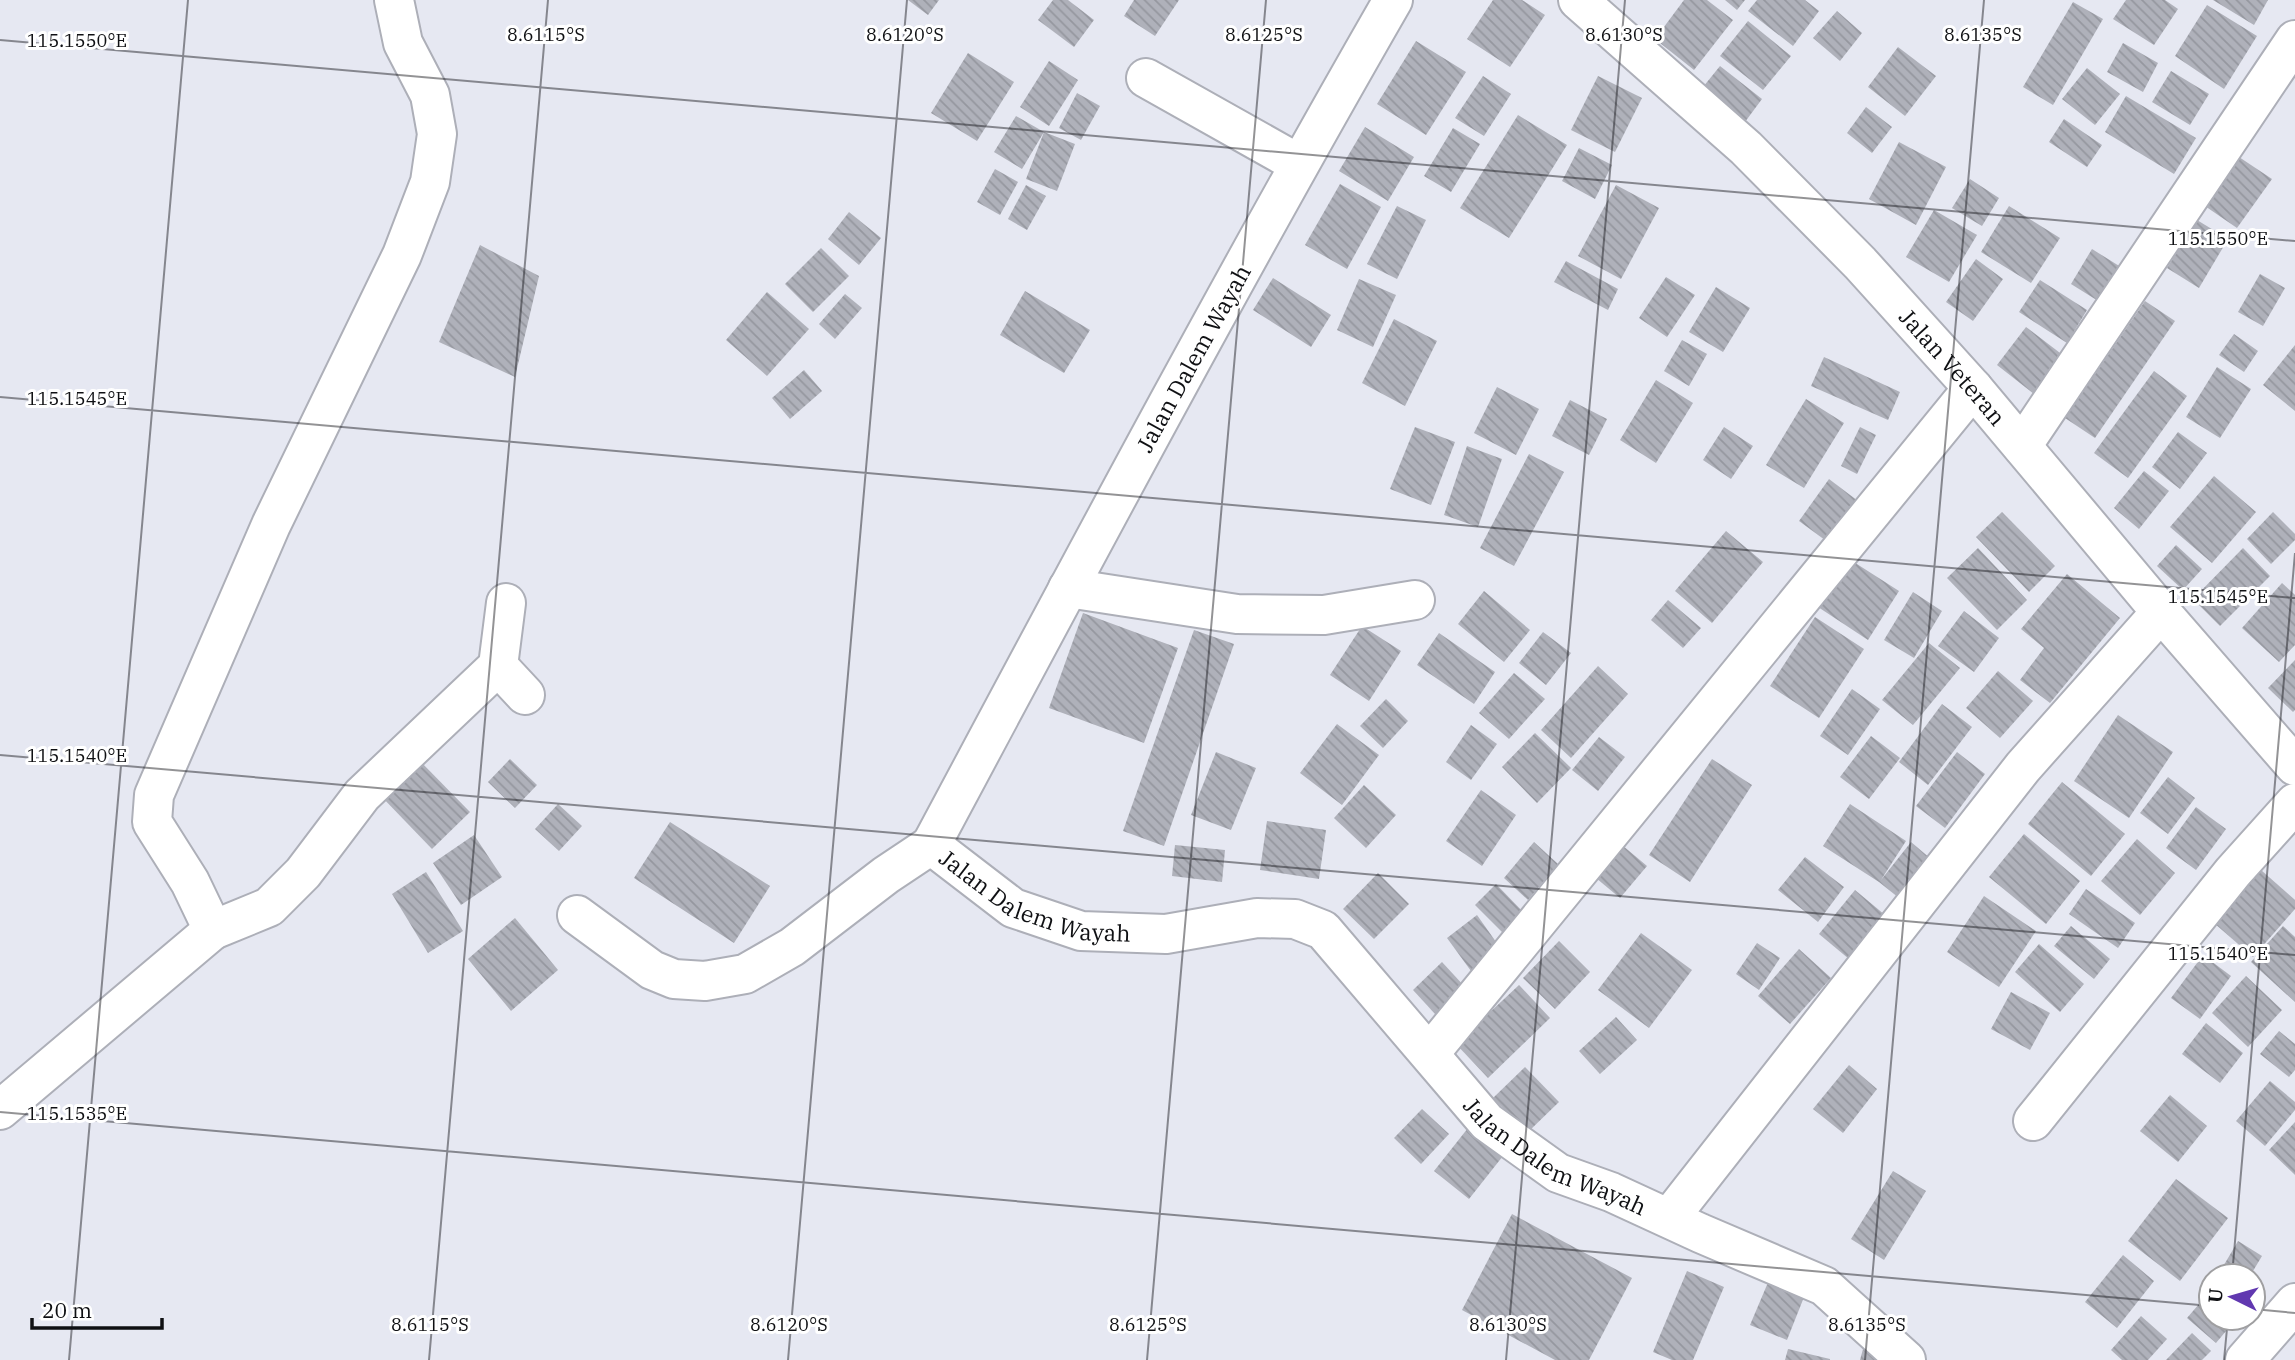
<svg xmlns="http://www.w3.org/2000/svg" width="2295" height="1360" font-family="'IBM Plex Serif',serif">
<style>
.building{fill:url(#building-back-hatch)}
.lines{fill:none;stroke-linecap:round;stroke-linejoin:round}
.street-casing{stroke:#adafb8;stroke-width:42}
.secondary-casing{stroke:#adafb8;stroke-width:42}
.street{stroke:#fff;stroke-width:38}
.secondary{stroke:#fff;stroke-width:38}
.ticks{fill:none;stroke:#0f1013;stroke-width:2;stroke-opacity:0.45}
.labels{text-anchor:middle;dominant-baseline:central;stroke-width:6;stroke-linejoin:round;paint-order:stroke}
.street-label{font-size:23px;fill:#0f1013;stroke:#fff}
.ticks-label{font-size:18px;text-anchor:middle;fill:#0f1013;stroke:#fff;stroke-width:6;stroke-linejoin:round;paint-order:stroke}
</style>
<defs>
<pattern id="building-back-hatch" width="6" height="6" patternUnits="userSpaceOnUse" patternTransform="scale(1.75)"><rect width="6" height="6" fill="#afb1ba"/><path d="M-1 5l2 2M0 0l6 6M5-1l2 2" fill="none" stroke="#95979f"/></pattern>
</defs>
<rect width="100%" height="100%" fill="#e6e8f2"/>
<g class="building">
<polygon points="908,0 939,0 928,15"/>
<polygon points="1053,0 1068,0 1094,20 1074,47 1038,20"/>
<polygon points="1134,0 1179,0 1155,36 1124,16"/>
<polygon points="1493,0 1522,0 1545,15 1510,67 1467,39"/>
<polygon points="1684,0 1707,0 1733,20 1694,70 1655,39"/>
<polygon points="1725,0 1745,0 1737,10"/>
<polygon points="1757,0 1805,0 1819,11 1793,46 1748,11"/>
<polygon points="2126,0 2165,0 2178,9 2154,45 2113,19"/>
<polygon points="2213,0 2268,0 2254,25"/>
<polygon points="2073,2 2103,19 2053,105 2023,87"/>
<polygon points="2207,5 2257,36 2224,89 2175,56"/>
<polygon points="1837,11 1862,33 1840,61 1813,38"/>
<polygon points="1748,21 1791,56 1763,90 1720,56"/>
<polygon points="1416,41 1466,72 1426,135 1377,104"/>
<polygon points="2123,43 2158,63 2143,92 2107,72"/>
<polygon points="1898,47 1936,76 1905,116 1868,87"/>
<polygon points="968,53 1014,82 977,141 931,113"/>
<polygon points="1049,61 1078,80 1049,126 1020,107"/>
<polygon points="1720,66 1762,99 1742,126 1699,92"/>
<polygon points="2087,68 2120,94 2095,125 2062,99"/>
<polygon points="2171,71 2209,94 2190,125 2152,102"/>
<polygon points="1483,76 1511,94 1484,136 1455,118"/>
<polygon points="1598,76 1642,98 1615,152 1571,130"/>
<polygon points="1077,93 1100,106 1081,140 1059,128"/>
<polygon points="2126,96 2196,138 2174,174 2105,132"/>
<polygon points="1866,107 1892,127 1872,153 1847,133"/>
<polygon points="1518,115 1567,145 1509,238 1460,208"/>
<polygon points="1016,116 1044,132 1075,144 1057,191 1026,179 1044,132 1022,169 994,152"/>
<polygon points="2064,119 2102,145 2087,167 2049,142"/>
<polygon points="1365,127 1414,157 1388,201 1339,171"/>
<polygon points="1453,128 1480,144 1451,192 1424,176"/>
<polygon points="1899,142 1946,167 1916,225 1869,199"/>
<polygon points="1579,148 1612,165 1595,199 1562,181"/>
<polygon points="2236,155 2272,179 2237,228 2202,204"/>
<polygon points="995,169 1018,182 1000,215 977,202"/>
<polygon points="1970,179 1999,198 1982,226 1952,208"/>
<polygon points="1340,184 1381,207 1347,269 1305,245"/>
<polygon points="1026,185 1046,196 1027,230 1008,219"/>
<polygon points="1616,185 1659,208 1621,279 1578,256"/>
<polygon points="1397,206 1426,220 1397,279 1367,264"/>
<polygon points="2009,206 2060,238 2031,283 1981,252"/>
<polygon points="1934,210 1977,235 1949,282 1906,257"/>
<polygon points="849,212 881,238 859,265 828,239"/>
<polygon points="2197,220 2228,239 2199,288 2167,268"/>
<polygon points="480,245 539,276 515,377 439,342"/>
<polygon points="821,248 849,276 813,312 785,284"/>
<polygon points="2092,249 2124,269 2103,304 2071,284"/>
<polygon points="1976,259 2003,279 1973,321 1946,302"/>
<polygon points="1566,261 1618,289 1608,310 1554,282"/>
<polygon points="2260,274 2285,288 2263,326 2238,312"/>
<polygon points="1666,277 1695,295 1667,337 1639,318"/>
<polygon points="1273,278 1331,315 1311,347 1253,310"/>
<polygon points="1359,279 1396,295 1373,347 1337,330"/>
<polygon points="2040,280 2087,310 2067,343 2019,312"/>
<polygon points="1716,287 1750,308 1723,352 1689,332"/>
<polygon points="1025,291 1090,330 1064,373 1000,335"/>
<polygon points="767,292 809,329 767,376 726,340"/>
<polygon points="845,294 862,308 835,339 819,324"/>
<polygon points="2145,301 2175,321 2095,438 2065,418"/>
<polygon points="1394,319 1437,341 1405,406 1362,383"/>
<polygon points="2026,327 2064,356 2034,394 1997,365"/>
<polygon points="2234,334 2258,351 2244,372 2219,355"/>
<polygon points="1682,340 1707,354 1689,386 1664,371"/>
<polygon points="2295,345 2295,411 2263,385"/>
<polygon points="1824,357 1900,392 1888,420 1811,386"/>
<polygon points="2217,367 2251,389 2220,438 2186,417"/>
<polygon points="804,370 822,391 790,419 772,398"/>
<polygon points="2154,371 2187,396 2128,478 2094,453"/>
<polygon points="1656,380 1693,403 1656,463 1620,440"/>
<polygon points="1497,387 1539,409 1516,455 1474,433"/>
<polygon points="1806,399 1844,423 1804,488 1766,465"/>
<polygon points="1570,400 1607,419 1589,455 1552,436"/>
<polygon points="1415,427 1455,442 1431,505 1390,489"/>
<polygon points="1724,427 1753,446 1731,479 1703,460"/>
<polygon points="1860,427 1876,435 1857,474 1841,466"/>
<polygon points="2178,432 2207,453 2180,489 2152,467"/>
<polygon points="1467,446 1502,459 1478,527 1444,515"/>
<polygon points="1529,454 1564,472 1514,566 1480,548"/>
<polygon points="2144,471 2169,491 2139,529 2114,508"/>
<polygon points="2214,476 2256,512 2212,563 2170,527"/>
<polygon points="1829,479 1858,501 1829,543 1799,521"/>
<polygon points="2002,512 2055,566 2029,592 1976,537"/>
<polygon points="2273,512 2295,534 2295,540 2271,564 2247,539"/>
<polygon points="1726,531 1763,562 1712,623 1675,591"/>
<polygon points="2176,545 2202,569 2183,590 2157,566"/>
<polygon points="1978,548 2027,600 1997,630 1947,578"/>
<polygon points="2243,548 2270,576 2220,626 2193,599"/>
<polygon points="1846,557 1899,591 1868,640 1815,605"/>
<polygon points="2067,574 2120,618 2050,703 2020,680 2044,648 2021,629"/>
<polygon points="2282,583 2295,595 2295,645 2279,662 2242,628"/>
<polygon points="1484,591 1530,630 1504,662 1458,624"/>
<polygon points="1913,592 1942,611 1914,658 1884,640"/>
<polygon points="1668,600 1701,628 1683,648 1651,620"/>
<polygon points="1964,611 1999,638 1974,672 1938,646"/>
<polygon points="1083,613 1178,648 1144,743 1049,708"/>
<polygon points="1815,617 1864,649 1819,718 1770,686"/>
<polygon points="1362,626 1401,651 1369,701 1330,675"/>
<polygon points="1194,630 1234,644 1164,846 1123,831"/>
<polygon points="1543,632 1571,653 1546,685 1519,663"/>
<polygon points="1439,633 1495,672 1474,704 1417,665"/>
<polygon points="1929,643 1960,668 1913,725 1882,700"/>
<polygon points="2295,660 2295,710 2293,712 2268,688"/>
<polygon points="1598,666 1628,694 1571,758 1541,730"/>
<polygon points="1998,671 2033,701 2000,738 1966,708"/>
<polygon points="1514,673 1545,699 1509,739 1479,713"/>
<polygon points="1852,689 1880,709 1848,755 1820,736"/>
<polygon points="1386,699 1408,721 1383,748 1360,726"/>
<polygon points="1942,704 1972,727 1928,785 1899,762"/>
<polygon points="2118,715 2173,752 2129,818 2074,781"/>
<polygon points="1337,724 1379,755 1342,805 1300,773"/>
<polygon points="1471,725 1497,744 1471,780 1446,762"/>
<polygon points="1535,733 1571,768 1537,803 1502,767"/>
<polygon points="1871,736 1900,758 1869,799 1840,777"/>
<polygon points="1599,737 1625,757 1598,791 1572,770"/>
<polygon points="1216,752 1256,768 1231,830 1191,815"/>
<polygon points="1957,752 1985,774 1945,828 1916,806"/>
<polygon points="417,758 470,812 432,849 380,795"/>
<polygon points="510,759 537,785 515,808 488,782"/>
<polygon points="1712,759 1752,785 1690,882 1649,855"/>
<polygon points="2168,777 2195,798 2168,834 2140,813"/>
<polygon points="2062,782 2125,834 2091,876 2028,824"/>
<polygon points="1364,785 1396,815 1366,848 1334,818"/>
<polygon points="1481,790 1516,815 1482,866 1446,841"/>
<polygon points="558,804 582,826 559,851 535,829"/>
<polygon points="1850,804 1906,841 1881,880 1911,842 1931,859 1899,898 1879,882 1823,846"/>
<polygon points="2196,807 2226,829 2196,870 2166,848"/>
<polygon points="1267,821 1326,830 1319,879 1260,870"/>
<polygon points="670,822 770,886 734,943 634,878"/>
<polygon points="2024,834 2080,881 2046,924 1989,877"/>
<polygon points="474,835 502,877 461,905 433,863"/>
<polygon points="2137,839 2175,873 2140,915 2101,881"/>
<polygon points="1534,842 1558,864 1528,900 1504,878"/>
<polygon points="1175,845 1225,850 1222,882 1172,876"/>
<polygon points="1622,845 1647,866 1620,898 1596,878"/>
<polygon points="1805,857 1844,887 1818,922 1778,890"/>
<polygon points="2261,870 2295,900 2295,909 2253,957 2214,923"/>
<polygon points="426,872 463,931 428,953 392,894"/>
<polygon points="1378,873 1409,904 1374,939 1343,909"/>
<polygon points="1496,884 1526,915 1505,935 1475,905"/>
<polygon points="2086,889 2135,923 2118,948 2069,914"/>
<polygon points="1855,890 1885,915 1849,959 1819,934"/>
<polygon points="1984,896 2036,931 1999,987 1947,952"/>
<polygon points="1477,915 1501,949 1471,971 1447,938"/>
<polygon points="515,918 558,970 511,1011 468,959"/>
<polygon points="2071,926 2110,959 2094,979 2054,946"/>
<polygon points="2283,926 2295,937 2295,1002 2251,962"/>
<polygon points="1641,933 1692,970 1649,1028 1598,990"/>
<polygon points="1559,941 1590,972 1555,1009 1523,978"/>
<polygon points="1757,943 1780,958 1759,990 1736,974"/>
<polygon points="2039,944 2084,984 2060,1012 2015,972"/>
<polygon points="1799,949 1831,978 1790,1024 1758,996"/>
<polygon points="2203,955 2231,976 2200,1019 2171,998"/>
<polygon points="1442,962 1465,987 1436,1015 1413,990"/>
<polygon points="2246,976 2282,1010 2248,1047 2212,1013"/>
<polygon points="1519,985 1550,1018 1488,1078 1456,1044"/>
<polygon points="2011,992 2050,1013 2030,1050 1991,1029"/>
<polygon points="1616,1017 1637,1040 1600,1074 1579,1051"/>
<polygon points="2206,1023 2243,1053 2220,1083 2182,1054"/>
<polygon points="2279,1031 2295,1044 2295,1070 2289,1077 2260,1054"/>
<polygon points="1849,1065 1877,1089 1843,1133 1813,1109"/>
<polygon points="1525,1067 1559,1102 1527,1133 1493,1098"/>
<polygon points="2270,1081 2295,1102 2295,1110 2265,1146 2236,1121"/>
<polygon points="2170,1095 2207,1126 2178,1162 2140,1131"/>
<polygon points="1422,1109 1449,1134 1421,1164 1394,1138"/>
<polygon points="2295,1122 2295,1175 2269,1150"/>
<polygon points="1468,1128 1503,1156 1469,1199 1434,1171"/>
<polygon points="1893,1171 1926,1191 1884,1260 1851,1239"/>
<polygon points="2176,1179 2228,1218 2180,1281 2128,1241"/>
<polygon points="1512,1214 1632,1278 1589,1360 1555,1360 1462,1310"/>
<polygon points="2238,1241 2262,1256 2250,1276 2230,1276 2221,1270"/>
<polygon points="2123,1255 2154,1281 2117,1328 2085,1302"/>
<polygon points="1687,1271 1724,1287 1693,1360 1672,1360 1653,1352"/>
<polygon points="1772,1273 1808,1287 1787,1340 1750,1325"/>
<polygon points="2211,1290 2211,1318 2237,1318 2216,1343 2187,1318"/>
<polygon points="2141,1316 2167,1339 2148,1360 2122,1360 2111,1350"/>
<polygon points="2192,1333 2211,1351 2202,1360 2166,1360"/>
<polygon points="1788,1349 1830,1359 1830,1360 1785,1360"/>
<polygon points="1863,1349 1898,1359 1898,1360 1860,1360"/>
</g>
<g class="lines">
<g class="street-casing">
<g id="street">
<path id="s1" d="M1393 0C1233 278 1082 562 931 845L1013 908 1081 931 1166 934 1257 918 1295 919 1323 930 1487 1122 1558 1173 1611 1192 1700 1233 1824 1286 1906 1360"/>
<polyline points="1146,78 1299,164"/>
<polyline points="2022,446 2295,40"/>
<polyline points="1068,588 1237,614 1324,615 1415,600"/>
<polyline points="498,666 525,695"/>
<polyline points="577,915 652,970 674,979 705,981 745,974 792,947 886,875 931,845"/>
<polyline points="213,930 269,907 303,873 362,795 498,666 506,603"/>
<polyline points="1430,1053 1973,388"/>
<polyline points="0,1110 213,930 190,882 152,822 154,795 271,525 402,255 430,182 437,134 430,95 403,43 394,0"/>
<polyline points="2033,1121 2233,872 2295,803"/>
<polyline points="1670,1217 2023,767 2161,612"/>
<polyline points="2245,1360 2295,1303"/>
</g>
</g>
<g class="secondary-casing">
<g id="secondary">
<path id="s2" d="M1578 0 1746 148 1860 263 1973 388 2161 612 2295 766"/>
</g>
</g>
<use href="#street" class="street"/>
<use href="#secondary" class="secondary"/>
</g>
<path class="ticks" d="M0 40 2295 241M0 397 2295 598M0 755 2295 955M0 1112 2211 1306M2232 1276 2295 553M2253 1309 2295 1313M69 1360 188 0M429 1360 548 0M788 1360 907 0M1147 1360 1266 0M1506 1360 1625 0M1865 1360 1984 0M2224 1360 2228 1318"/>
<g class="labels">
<g class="street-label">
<text transform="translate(1193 358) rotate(-61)">Jalan Dalem Wayah</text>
<text stroke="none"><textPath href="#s2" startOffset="525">Jalan Veteran</textPath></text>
<text stroke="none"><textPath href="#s1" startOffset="1083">Jalan Dalem Wayah</textPath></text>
<text stroke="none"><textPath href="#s1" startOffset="1713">Jalan Dalem Wayah</textPath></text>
</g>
</g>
<g class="ticks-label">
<text x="546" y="41">8.6115°S</text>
<text x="905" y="41">8.6120°S</text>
<text x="1264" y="41">8.6125°S</text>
<text x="1624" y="41">8.6130°S</text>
<text x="1983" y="41">8.6135°S</text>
<text x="77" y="47">115.1550°E</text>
<text x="2218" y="245">115.1550°E</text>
<text x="77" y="405">115.1545°E</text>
<text x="2218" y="603">115.1545°E</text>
<text x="77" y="762">115.1540°E</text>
<text x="2218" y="960">115.1540°E</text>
<text x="77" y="1120">115.1535°E</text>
<text x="430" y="1331">8.6115°S</text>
<text x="789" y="1331">8.6120°S</text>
<text x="1148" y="1331">8.6125°S</text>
<text x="1508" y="1331">8.6130°S</text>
<text x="1867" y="1331">8.6135°S</text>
</g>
<g transform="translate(2232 1297) rotate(275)"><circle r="33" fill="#ffffff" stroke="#9f9fa1" stroke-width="2"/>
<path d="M0-5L12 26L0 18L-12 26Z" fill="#6138b0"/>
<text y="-10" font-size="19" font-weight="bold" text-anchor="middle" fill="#0f1013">U</text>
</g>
<path d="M32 1318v10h130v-10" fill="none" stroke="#0f1013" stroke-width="3.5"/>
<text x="42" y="1318" font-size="21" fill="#0f1013" stroke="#ffffff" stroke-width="5" paint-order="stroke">20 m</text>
</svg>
